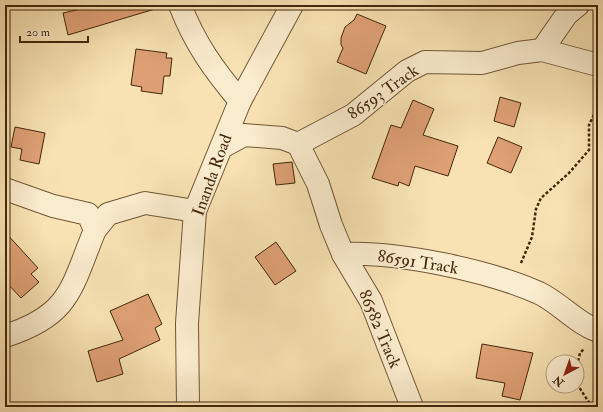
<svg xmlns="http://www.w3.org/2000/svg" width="603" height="412" font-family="'IM FELL Double Pica',serif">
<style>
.building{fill:#dfa075;stroke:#44270c}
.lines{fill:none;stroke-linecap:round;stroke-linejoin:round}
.minor-casing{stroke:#715636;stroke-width:24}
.tertiary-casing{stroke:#715636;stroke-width:24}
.path{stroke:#44270c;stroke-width:2.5;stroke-dasharray:3 2;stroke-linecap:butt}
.minor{stroke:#faecce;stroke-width:22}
.tertiary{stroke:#faecce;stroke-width:22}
.labels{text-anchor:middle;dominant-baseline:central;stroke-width:3;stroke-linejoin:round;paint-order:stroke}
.street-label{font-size:17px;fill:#44270c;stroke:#faecce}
</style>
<rect width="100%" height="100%" fill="#f8e2b3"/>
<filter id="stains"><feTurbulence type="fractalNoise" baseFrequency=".005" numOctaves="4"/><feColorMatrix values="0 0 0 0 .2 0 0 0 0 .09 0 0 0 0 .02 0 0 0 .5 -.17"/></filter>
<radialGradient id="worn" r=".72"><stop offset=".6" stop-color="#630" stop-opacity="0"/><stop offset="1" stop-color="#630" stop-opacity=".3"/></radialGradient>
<g class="building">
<polygon points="99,5 154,5 155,9 68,35 63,13"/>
<polygon points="357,14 386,26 366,74 337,62 343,48 341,45 341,38 345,27 354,20"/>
<polygon points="136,49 167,53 166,58 172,58 170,76 164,76 162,94 141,91 142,87 131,85"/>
<polygon points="500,97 521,103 514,127 494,121"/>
<polygon points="413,100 434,109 423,135 458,146 448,176 415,166 409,186 399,182 398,186 372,178 391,125 401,128"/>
<polygon points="15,127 45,133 39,164 20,160 22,149 11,147"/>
<polygon points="498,137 522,147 511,173 487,163"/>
<polygon points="292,162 295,183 276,185 273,164"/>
<polygon points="5,232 38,268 31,274 39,282 21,298 5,281"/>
<polygon points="276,242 296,271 275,285 255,257"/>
<polygon points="148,294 162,324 155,328 160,340 119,359 123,374 97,382 88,351 123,340 110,311"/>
<polygon points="482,344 533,353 520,400 502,396 505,383 476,378"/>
</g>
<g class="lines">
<g class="minor-casing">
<g id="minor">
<path d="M180 5C195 44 214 70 240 101"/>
<polyline points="542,50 567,14 578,5"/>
<path d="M298 144 318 184 331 225 343 254C397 251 490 271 539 293 560 303 576 323 598 331"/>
<polyline points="222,147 244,135 282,138 298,144 353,115 407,71 425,62 482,63 518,53 542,50 598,65"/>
<polyline points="5,189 53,206 88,214 95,230 108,214 145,203 195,211"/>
<polyline points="343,254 371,301 412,407"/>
<path d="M5 336C71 315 71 288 95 230"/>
</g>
</g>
<g class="tertiary-casing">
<polyline id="tertiary" points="188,407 187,323 195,211 240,101 292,5"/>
</g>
<g class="path">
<polyline points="596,18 598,29"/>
<polyline points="595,41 598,31"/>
<polyline points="521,263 532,237 536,209 541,198 569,173 589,150 589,125 598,106"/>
<polyline points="577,366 580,353 584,349"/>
<polyline points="577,384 590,404 590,407"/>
</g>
<use href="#minor" class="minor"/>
<use href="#tertiary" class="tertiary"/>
</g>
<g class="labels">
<g class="street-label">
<text transform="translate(383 92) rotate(-35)">86593 Track</text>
<text transform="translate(212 175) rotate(-70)">Inanda Road</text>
<text transform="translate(418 262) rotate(9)">86591 Track</text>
<text transform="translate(380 329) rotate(67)">86582 Track</text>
</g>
</g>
<rect width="603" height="412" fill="none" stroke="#f8e2b3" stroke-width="20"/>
<rect x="6" y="6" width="591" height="400" fill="none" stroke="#44270c" stroke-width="2"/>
<rect x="10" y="10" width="583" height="392" fill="none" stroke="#44270c"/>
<g transform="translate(565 374) rotate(221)"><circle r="19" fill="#faecce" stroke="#b19d80"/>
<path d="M0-3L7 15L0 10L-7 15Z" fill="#8f2418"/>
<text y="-6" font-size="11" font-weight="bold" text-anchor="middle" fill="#44270c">N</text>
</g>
<path d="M20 36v6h68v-6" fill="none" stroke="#44270c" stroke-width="2"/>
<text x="26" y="36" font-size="12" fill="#44270c" stroke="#faecce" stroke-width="3" paint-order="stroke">20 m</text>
<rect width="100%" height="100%" filter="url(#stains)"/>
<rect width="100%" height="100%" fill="url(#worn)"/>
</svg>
